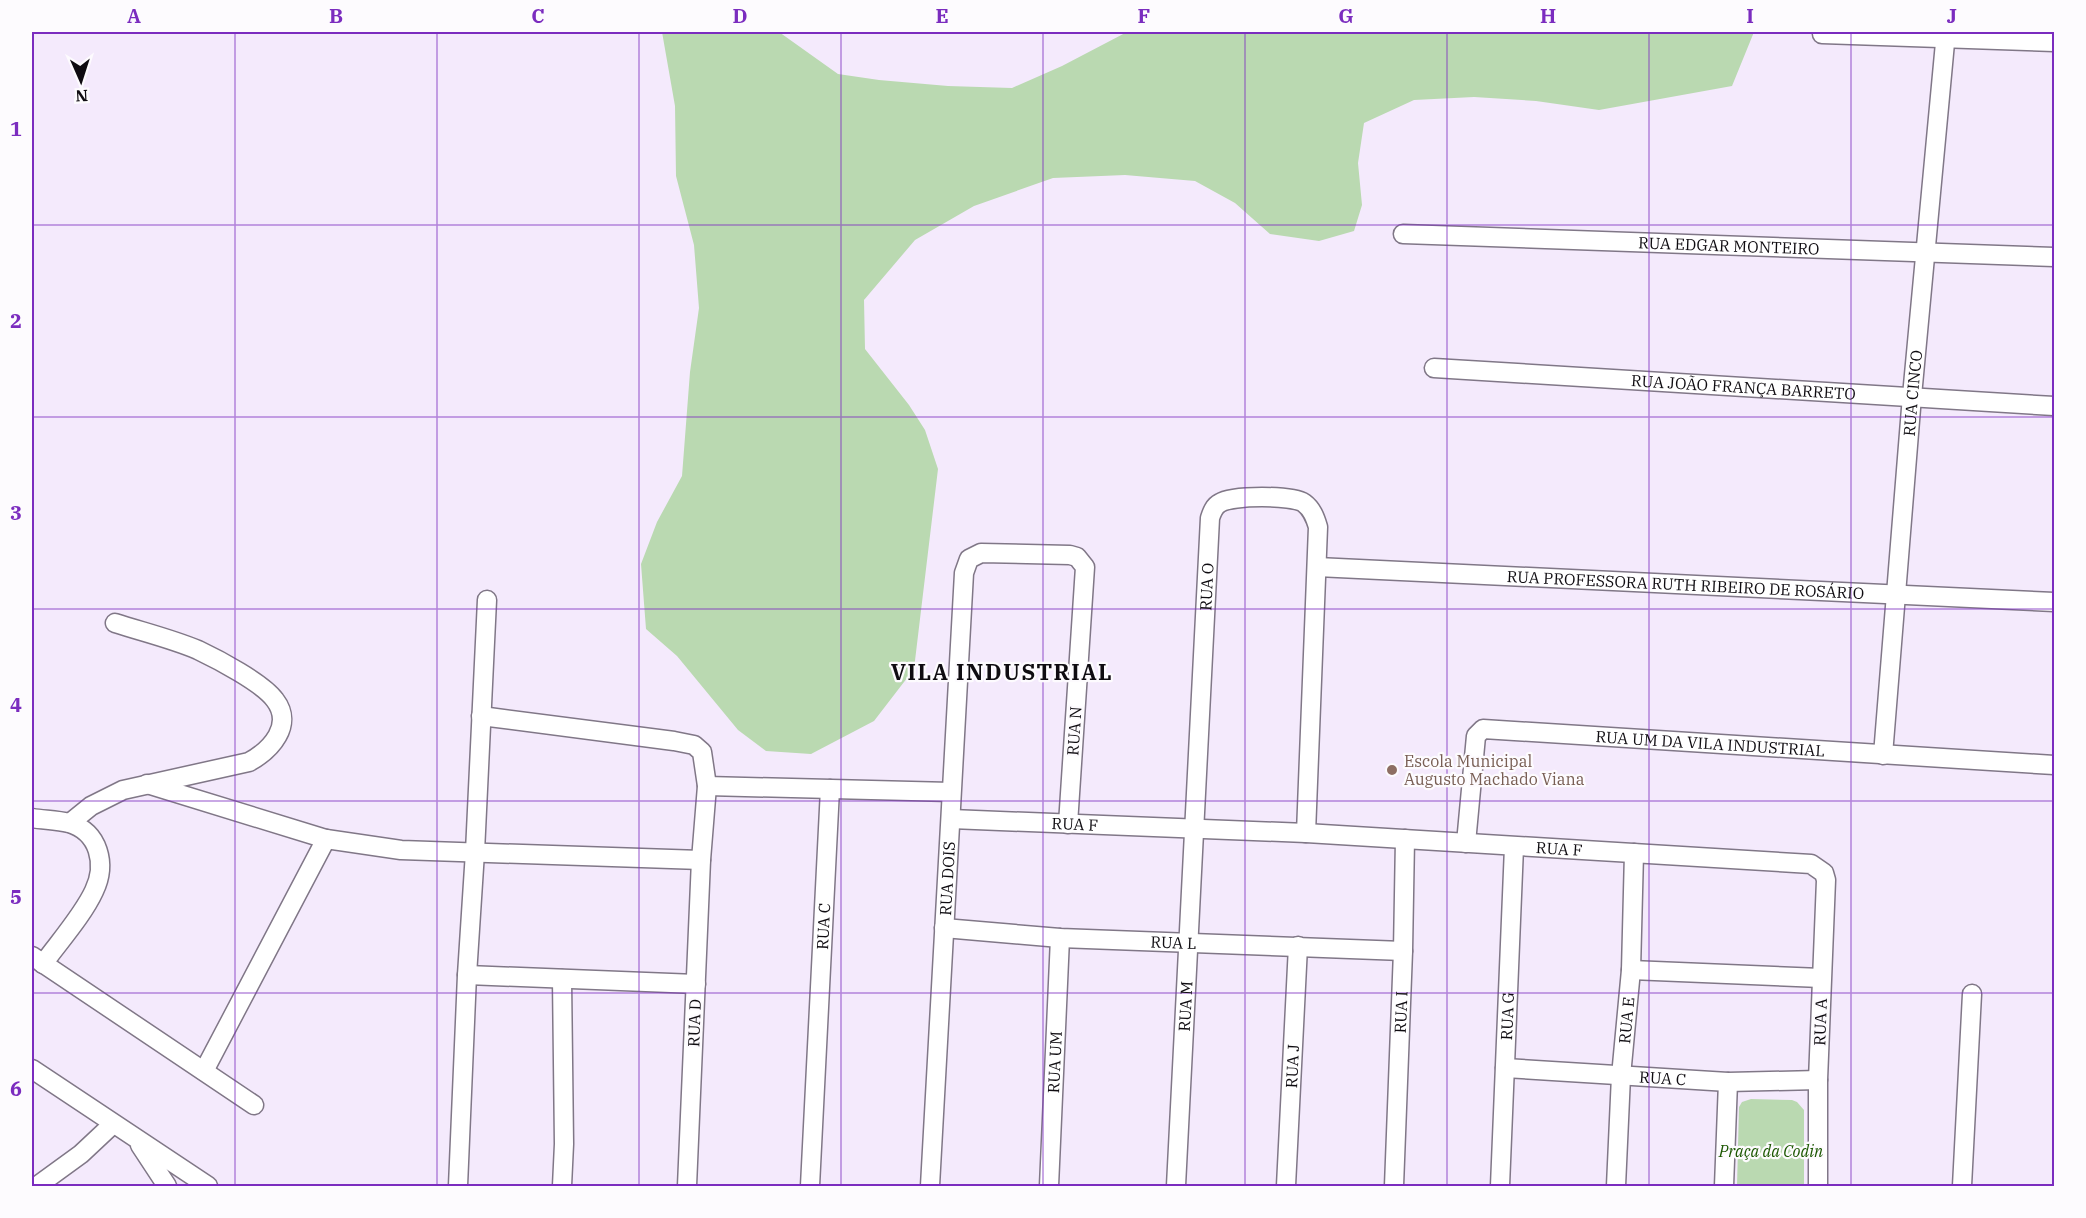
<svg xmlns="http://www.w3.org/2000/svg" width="2086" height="1218" font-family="'IBM Plex Serif',serif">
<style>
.green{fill:#bad9b1}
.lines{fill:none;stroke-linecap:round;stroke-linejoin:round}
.minor-casing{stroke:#807787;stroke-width:21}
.minor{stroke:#fff;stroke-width:18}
.grid{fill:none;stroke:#7b2cbf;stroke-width:1.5;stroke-opacity:0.55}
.education-dot{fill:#8d6e63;stroke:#fdfbfe;stroke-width:2}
.labels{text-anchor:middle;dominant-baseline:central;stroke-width:4.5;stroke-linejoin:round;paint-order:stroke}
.street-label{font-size:16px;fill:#0f0c11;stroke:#fdfbfe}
.education-label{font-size:16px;fill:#785e54;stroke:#fdfbfe;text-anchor:start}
.park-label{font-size:16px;font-style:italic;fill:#1b5700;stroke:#fdfbfe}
.district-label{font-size:22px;font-weight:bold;letter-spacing:1.5px;fill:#0f0c11;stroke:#fdfbfe}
.neatline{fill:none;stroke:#7b2cbf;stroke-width:2}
.grid-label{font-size:20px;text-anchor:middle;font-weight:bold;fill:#7b2cbf}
</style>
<rect width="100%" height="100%" fill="#f4eafc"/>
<g class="green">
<polygon points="662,32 779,32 838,74 879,80 948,86 1012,88 1062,66 1127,32 1754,32 1732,86 1599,110 1536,101 1474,97 1414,100 1364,123 1358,163 1362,205 1354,231 1319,241 1270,234 1235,203 1195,181 1125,175 1053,178 974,206 915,240 864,300 865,349 909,405 925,430 938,469 914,669 874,721 811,754 766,751 738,730 677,656 646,629 641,564 657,522 682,476 690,372 699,308 694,245 676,176 675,106"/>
<polygon points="1751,1099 1792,1100 1797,1102 1804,1110 1804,1186 1737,1186 1739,1107 1742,1102"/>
</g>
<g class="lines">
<g class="minor-casing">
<g id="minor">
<polyline points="1822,34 2054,42"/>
<path id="s1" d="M1403 234 2054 257"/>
<path id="s2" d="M1434 368 2054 406"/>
<path id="s3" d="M1317 567 2054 602"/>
<polyline points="481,716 674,741 694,745 702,752 707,786 701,860 687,1186"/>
<path id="s4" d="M1883 755 1912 396 1946 32"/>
<polyline points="147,784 326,839 401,850 701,860"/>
<polyline points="707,786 951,792"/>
<path d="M32 818C44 820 57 820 69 823 99 832 107 864 94 891 83 915 59 942 43 964"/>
<path id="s5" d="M951 819 1306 833 1811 864 1824 873 1826 880 1818 1080V1186"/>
<path d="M70 823 91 806 123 790 249 762C271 750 294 725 275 700 263 683 217 659 198 650 172 639 143 632 115 623"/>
<path id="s6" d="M1466 843 1476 736 1483 729 2054 765"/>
<path id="s7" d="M944 928 1060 938 1403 951"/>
<polyline points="32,956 254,1105"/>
<polyline points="1631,970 1821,978"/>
<polyline points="467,975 696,984"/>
<path id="s8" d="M1505 1068 1728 1082 1818 1080"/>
<polyline points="32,1069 208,1186"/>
<polyline points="204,1071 326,839"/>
<polyline points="140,1145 167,1186"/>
<polyline points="37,1186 81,1154 113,1124"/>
<polyline points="458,1186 467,975 475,852 487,600"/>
<polyline points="562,1186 564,1144 562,979"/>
<path id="s9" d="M810 1186 830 789"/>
<path id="s10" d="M930 1186 964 573 969 559 981 553 1070 555 1077 557 1085 567 1068 824"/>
<path id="s11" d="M1049 1186 1060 938"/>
<path id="s12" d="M1176 1186 1210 518C1212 512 1214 506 1220 503 1232 495 1292 495 1304 503 1312 509 1315 517 1318 527L1306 833"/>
<path id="s13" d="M1286 1186 1298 946"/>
<path id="s14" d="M1394 1186 1403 951 1405 839"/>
<path id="s15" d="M1500 1186 1514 847"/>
<path id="s16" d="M1616 1186 1621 1076 1631 970 1634 853"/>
<polyline points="1724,1186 1728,1082"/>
<polyline points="1962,1186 1972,994"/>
</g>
</g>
<use href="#minor" class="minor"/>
</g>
<path class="grid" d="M235 32V1186M437 32V1186M639 32V1186M841 32V1186M1043 32V1186M1245 32V1186M1447 32V1186M1649 32V1186M1851 32V1186M32 225H2054M32 417H2054M32 609H2054M32 801H2054M32 993H2054"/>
<circle class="education-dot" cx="1392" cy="770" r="6"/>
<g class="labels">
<g class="street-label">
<text stroke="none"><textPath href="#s1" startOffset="326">RUA EDGAR MONTEIRO</textPath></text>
<text stroke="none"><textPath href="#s2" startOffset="310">RUA JOÃO FRANÇA BARRETO</textPath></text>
<text stroke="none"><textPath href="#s4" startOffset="363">RUA CINCO</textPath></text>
<text stroke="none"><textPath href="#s3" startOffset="369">RUA PROFESSORA RUTH RIBEIRO DE ROSÁRIO</textPath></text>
<text stroke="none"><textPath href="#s12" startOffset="600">RUA O</textPath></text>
<text transform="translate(1074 731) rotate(-86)">RUA N</text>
<text stroke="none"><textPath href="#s6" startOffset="345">RUA UM DA VILA INDUSTRIAL</textPath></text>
<text stroke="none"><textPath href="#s5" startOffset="124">RUA F</textPath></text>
<text stroke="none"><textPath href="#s5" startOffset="609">RUA F</textPath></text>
<text stroke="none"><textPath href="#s10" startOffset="308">RUA DOIS</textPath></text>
<text stroke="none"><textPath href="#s9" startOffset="260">RUA C</textPath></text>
<text stroke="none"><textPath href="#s7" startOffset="230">RUA L</textPath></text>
<text stroke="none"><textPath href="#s12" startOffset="180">RUA M</textPath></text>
<text stroke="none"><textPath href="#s14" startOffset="174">RUA I</textPath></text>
<text stroke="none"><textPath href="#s15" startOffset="170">RUA G</textPath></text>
<text stroke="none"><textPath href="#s16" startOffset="166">RUA E</textPath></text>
<text transform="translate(1820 1022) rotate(-88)">RUA A</text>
<text transform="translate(694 1023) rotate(-88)">RUA D</text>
<text stroke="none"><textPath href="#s11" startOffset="124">RUA UM</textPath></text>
<text stroke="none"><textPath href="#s13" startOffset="120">RUA J</textPath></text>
<text stroke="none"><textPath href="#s8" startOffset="158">RUA C</textPath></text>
</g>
<g class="education-label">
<text x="1404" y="761">Escola Municipal<tspan x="1404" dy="18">Augusto Machado Viana</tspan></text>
</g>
<g class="park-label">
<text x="1771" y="1151">Praça da Codin</text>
</g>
<g class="district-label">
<text x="1002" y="671">VILA INDUSTRIAL</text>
</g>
</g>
<rect width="2086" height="1218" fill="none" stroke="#fdfbfe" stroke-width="66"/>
<g transform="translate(81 81) rotate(177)" stroke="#fdfbfe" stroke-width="4.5" paint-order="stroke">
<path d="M0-4.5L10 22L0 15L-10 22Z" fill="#0f0c11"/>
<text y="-9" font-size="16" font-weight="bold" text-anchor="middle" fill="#0f0c11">N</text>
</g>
<rect x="33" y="33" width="2020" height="1152" class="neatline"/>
<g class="grid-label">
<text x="134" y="23">A</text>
<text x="336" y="23">B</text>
<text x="538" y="23">C</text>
<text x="740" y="23">D</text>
<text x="942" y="23">E</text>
<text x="1144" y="23">F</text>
<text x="1346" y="23">G</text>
<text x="1548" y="23">H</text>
<text x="1750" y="23">I</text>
<text x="1952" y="23">J</text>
<text x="16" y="136">1</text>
<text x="16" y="328">2</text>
<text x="16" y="520">3</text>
<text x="16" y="712">4</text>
<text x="16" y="904">5</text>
<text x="16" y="1096">6</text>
</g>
</svg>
